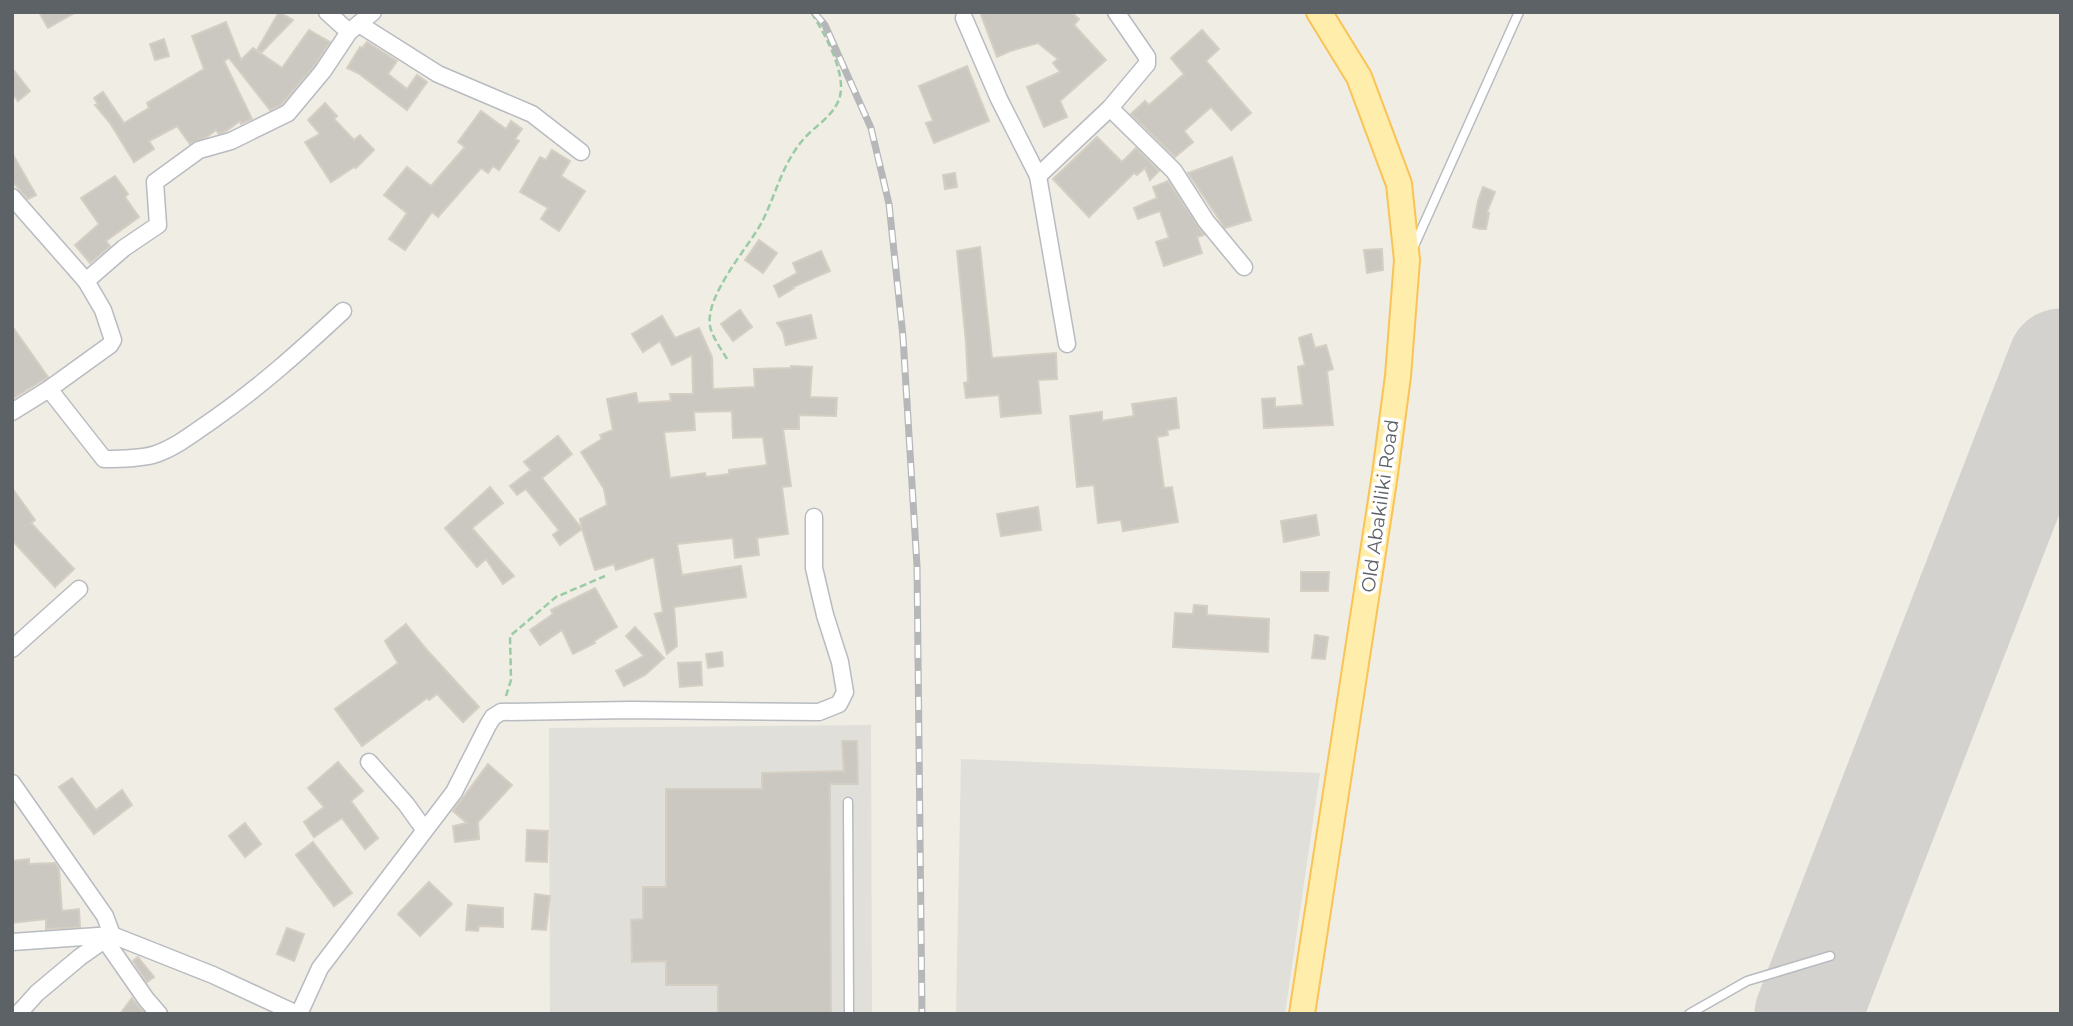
<svg xmlns="http://www.w3.org/2000/svg" width="2073" height="1026" font-family="Montserrat,sans-serif">
<style>
.industrial{fill:#e1dfda}
.lines{fill:none;stroke-linecap:round;stroke-linejoin:round}
.runway{stroke:#d3d2ce;stroke-width:107}
.building{fill:#cbc8c2;stroke:#d5cfc3;stroke-width:2;fill-rule:evenodd}
.lane-casing{stroke:#b8bbc0;stroke-width:11}
.street-casing{stroke:#b8bbc0;stroke-width:19}
.primary-casing{stroke:#fac355;stroke-width:28}
.path{stroke:#99cba5;stroke-width:2.5;stroke-dasharray:7 3.5;stroke-linecap:butt}
.lane{stroke:#fff;stroke-width:8}
.street{stroke:#fff;stroke-width:16}
.primary{stroke:#ffedac;stroke-width:24}
.rail-casing{stroke:#b6b7b8;stroke-width:7}
.rail{stroke:#fff;stroke-width:4.5;stroke-dasharray:13;stroke-linecap:butt}
.labels{text-anchor:middle;dominant-baseline:central;stroke-width:7;stroke-linejoin:round;paint-order:stroke}
.street-label{font-size:19px;fill:#5d6267;stroke:#fff}
</style>
<rect width="100%" height="100%" fill="#f0ede5"/>
<g class="industrial">
<polygon points="871,725 872,1014 550,1014 549,728"/>
<polygon points="961,759 1320,773 1285,1014 956,1014"/>
</g>
<g class="lines">
<polyline class="runway" points="1808,1014 2061,362"/>
</g>
<g class="building">
<polygon points="39,12 76,12 48,28"/>
<polygon points="279,12 293,20 261,53 257,50"/>
<polygon points="980,12 1071,12 1079,19 1074,25 1106,60 1060,101 1067,117 1044,127 1027,87 1060,72 1053,63 1058,59 1038,43 1010,51 997,57"/>
<polygon points="226,22 241,60 253,48 282,68 309,30 330,42 315,65 281,105 270,110 229,58 224,61 252,119 241,124 240,121 226,131 219,134 216,130 207,137 190,144 177,126 149,141 154,149 134,162 110,123 95,105 98,104 94,98 103,92 124,123 149,108 147,103 204,69 192,36"/>
<polygon points="1202,30 1219,49 1206,61 1251,113 1231,130 1211,107 1184,131 1193,142 1175,157 1131,114 1145,101 1149,105 1184,74 1171,58"/>
<polygon points="164,39 169,56 155,60 150,44"/>
<polygon points="367,42 397,61 388,74 407,89 417,75 427,82 407,110 358,73 347,68 360,47 362,48"/>
<polygon points="967,66 989,121 934,143 926,123 933,121 919,86"/>
<polygon points="12,68 30,91 18,101 12,93"/>
<polygon points="325,103 337,116 334,119 354,140 360,135 374,150 356,168 354,167 331,182 305,142 320,134 308,120"/>
<polygon points="481,111 506,129 511,121 522,129 515,139 519,141 499,170 493,166 488,173 481,168 438,217 432,212 405,250 389,239 407,213 384,195 407,167 431,186 465,147 458,142"/>
<polygon points="1097,137 1122,162 1136,148 1159,171 1150,180 1145,168 1137,175 1134,173 1089,217 1053,179"/>
<polygon points="552,150 570,161 561,176 585,191 559,231 541,219 548,208 520,192 540,157 546,160"/>
<polygon points="12,153 36,195 28,199 12,181"/>
<polygon points="1232,157 1251,220 1225,228 1188,173"/>
<polygon points="955,173 957,187 945,189 943,175"/>
<polygon points="115,176 128,194 125,197 139,217 106,241 110,246 90,263 75,245 99,224 81,198"/>
<polygon points="1168,181 1204,235 1197,237 1202,253 1164,266 1156,242 1169,238 1160,211 1138,219 1134,208 1157,198 1153,187"/>
<polygon points="1483,187 1495,192 1487,212 1489,213 1486,229 1480,229 1473,227 1478,201"/>
<polygon points="759,240 777,253 763,273 745,260"/>
<polygon points="980,247 992,358 1056,353 1057,379 1038,380 1041,413 1001,417 999,395 966,398 964,383 968,382 966,343 957,251"/>
<polygon points="1382,249 1383,270 1367,273 1364,250"/>
<polygon points="821,251 830,271 793,287 794,288 779,297 774,286 797,273 793,263"/>
<polygon points="740,310 752,327 733,341 721,324"/>
<polygon points="811,315 816,338 786,345 783,332 777,323"/>
<path d="M662 316 675 338 699 328 712 357 713 389 755 387 754 369 791 368V366L812 367 810 397 837 398 836 416 799 415V429H783L791 486 782 487 788 534 757 538 759 555 735 558 733 538 677 544 682 575 741 566 746 597 674 607 677 646 667 654 655 614 663 612 654 557 616 570 614 564 595 570 582 529 560 545 553 535 559 530 526 489 517 495 510 486 531 470 524 462 558 436 572 454 542 478 582 529 580 519 607 505 604 489 581 452 602 439 600 435 613 430 607 399 636 393 638 403 671 401 670 394H693L692 355 672 365 660 341 643 352 632 334ZM732 411 733 438 763 437 767 465 729 470V474L706 477 705 473 670 478 664 432 695 430 694 412Z"/>
<polygon points="12,326 48,377 12,399"/>
<polygon points="1311,334 1315,348 1326,345 1333,369 1327,371 1333,425 1264,428 1262,399 1275,398 1275,407 1303,405 1298,367 1305,365 1299,338"/>
<polygon points="1176,398 1179,428 1167,430 1168,435 1157,437 1164,488 1172,487 1178,522 1123,531 1121,520 1098,523 1094,485 1077,487 1070,416 1102,412 1102,421 1134,416 1132,404"/>
<polygon points="490,487 503,503 472,528 514,576 503,584 486,559 477,567 445,528"/>
<polygon points="12,488 35,520 31,523 74,569 55,587 12,540"/>
<polygon points="1038,507 1041,530 1001,536 997,514"/>
<polygon points="1316,515 1319,535 1284,542 1281,521"/>
<polygon points="1301,572 1329,572 1328,591 1301,591"/>
<polygon points="595,588 617,627 594,641 595,643 573,654 562,630 540,645 530,630 553,614 551,610"/>
<polygon points="1194,605 1207,606 1207,615 1269,619 1268,652 1173,647 1175,613 1193,614"/>
<polygon points="406,624 426,649 479,707 463,722 437,694 429,700 427,698 362,746 335,709 398,663 385,641"/>
<polygon points="635,627 664,658 645,675 624,686 616,671 644,656 626,636"/>
<polygon points="1315,635 1328,637 1325,659 1312,658"/>
<polygon points="722,652 723,666 708,668 706,654"/>
<polygon points="701,662 702,685 680,687 678,663"/>
<polygon points="842,741 857,741 858,784 830,784 831,1014 718,1014 718,985 666,985 666,961 632,962 631,920 643,919 643,887 666,887 666,789 762,789 762,773 844,771"/>
<polygon points="338,762 363,791 351,801 378,838 365,849 342,818 314,837 304,822 324,807 308,788"/>
<polygon points="488,764 512,785 478,822 479,839 455,842 453,826 467,823 453,811"/>
<polygon points="72,778 96,810 122,790 132,805 94,834 59,787"/>
<polygon points="245,823 261,844 245,857 229,836"/>
<polygon points="527,830 548,831 547,862 526,861"/>
<polygon points="313,842 352,893 334,906 296,855"/>
<polygon points="29,859 29,864 55,863 59,869 62,911 79,909 80,927 46,929 46,919 12,923 12,861"/>
<polygon points="429,882 452,904 420,936 398,914"/>
<polygon points="535,894 550,896 546,930 532,929"/>
<polygon points="468,905 503,908 503,927 479,926 478,931 466,930"/>
<polygon points="287,928 304,934 294,961 277,954"/>
<polygon points="138,957 154,977 147,982 133,961"/>
<polygon points="132,998 134,1001 145,1014 120,1014"/>
</g>
<g class="lines">
<g class="lane-casing">
<g id="lane">
<polyline points="1414,246 1519,12"/>
<polyline points="848,802 849,1014"/>
<polyline points="1689,1014 1747,981 1830,956"/>
</g>
</g>
<g class="street-casing">
<g id="street">
<polyline points="327,12 349,32"/>
<polyline points="964,18 999,99 1038,176"/>
<polyline points="359,24 438,74 532,114 581,152"/>
<polyline points="1110,108 1174,171 1206,221 1244,267"/>
<polyline points="12,197 86,281"/>
<polyline points="1067,344 1038,176 1110,108 1147,64 1147,57 1116,12"/>
<path d="M49 389 104 459C120 459 137 459 153 455 175 448 194 433 214 419 260 387 301 350 343 311"/>
<polyline points="12,412 49,389 110,345 113,340 103,310 86,281 124,248 158,225 155,182 199,150 231,141 288,113 323,71 349,32 373,12"/>
<polyline points="12,649 79,589"/>
<polyline points="369,762 406,804 424,829"/>
<polyline points="12,783 105,916 112,935"/>
<polyline points="105,940 146,999 159,1014"/>
<polyline points="12,942 112,935 213,975 297,1014"/>
<polyline points="18,1014 37,993 80,957 110,936"/>
<polyline points="299,1014 320,968 454,792 488,725 493,717 501,712 631,710 819,712 839,704 845,692 840,662 825,615 814,568 814,517"/>
</g>
</g>
<g class="primary-casing">
<polyline id="primary" points="1302,1014 1385,474 1398,376 1407,260 1399,184 1359,77 1319,12"/>
</g>
<g class="path">
<path d="M727 359C722 350 712 337 710 326 705 295 748 248 762 222 776 194 782 165 802 141 814 126 835 116 840 96 846 72 824 32 811 12"/>
<polyline points="506,696 511,680 510,636 556,597 605,576"/>
</g>
<use href="#lane" class="lane"/>
<use href="#street" class="street"/>
<use href="#primary" class="primary"/>
<g class="rail-casing">
<polyline id="rail" points="814,12 825,25 871,128 889,204 903,337 917,566 922,1014"/>
</g>
<use href="#rail" class="rail"/>
</g>
<g class="labels">
<g class="street-label">
<text transform="translate(1380 506) rotate(-82)">Old Abakiliki Road</text>
</g>
</g>
<rect width="2073" height="1026" fill="none" stroke="#5d6267" stroke-width="28"/>
</svg>
